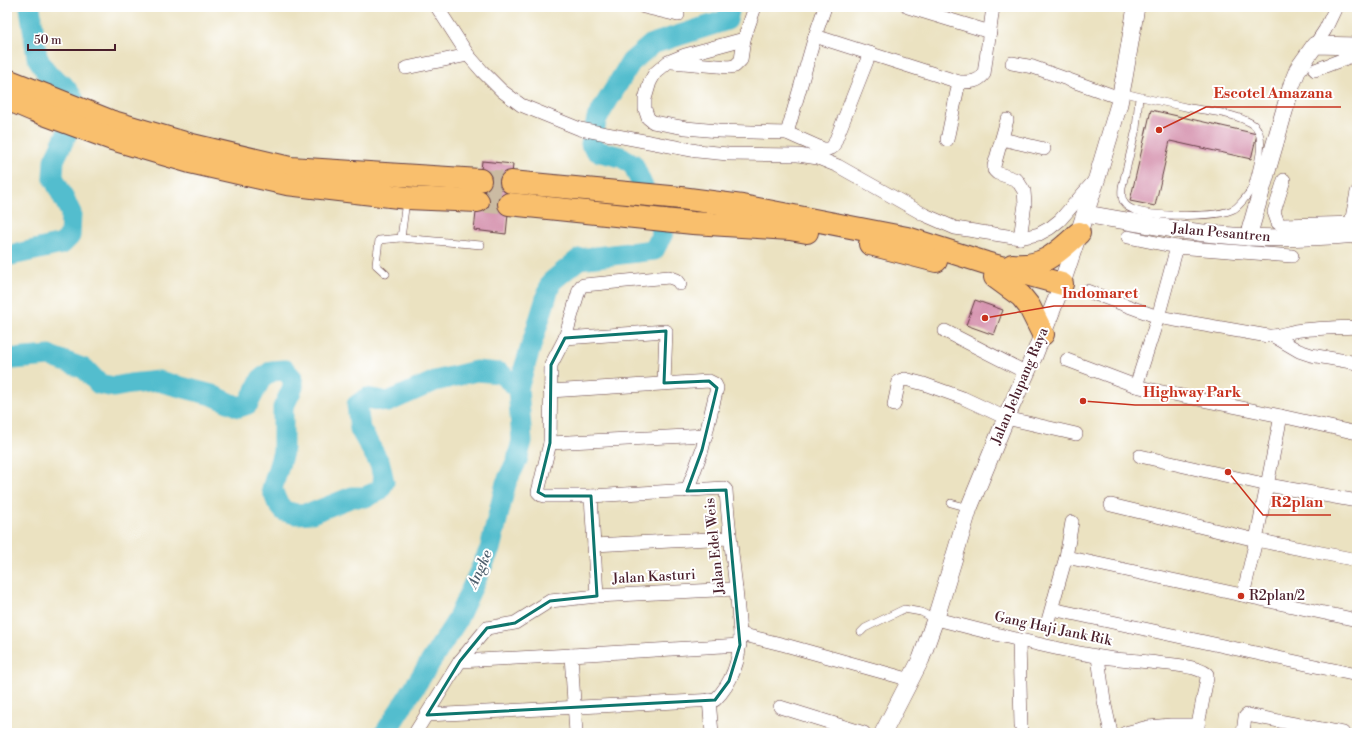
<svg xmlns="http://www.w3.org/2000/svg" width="1364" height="740" font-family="'Libre Bodoni',serif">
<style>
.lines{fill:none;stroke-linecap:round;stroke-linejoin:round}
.river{stroke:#52bdce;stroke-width:21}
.building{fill:#d48fac}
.motorway-tunnel{stroke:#cbbba3;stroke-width:22;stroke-dasharray:22 11;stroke-linecap:butt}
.service-casing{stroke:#623c42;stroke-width:8}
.minor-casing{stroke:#623c42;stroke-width:14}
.tertiary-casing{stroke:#623c42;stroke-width:18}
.motorway-casing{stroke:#623c42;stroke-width:24}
.path{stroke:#623c42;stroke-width:2;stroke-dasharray:1 3;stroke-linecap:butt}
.service{stroke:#fff;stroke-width:7}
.minor{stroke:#fff;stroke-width:13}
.tertiary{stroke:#fff;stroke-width:17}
.motorway{stroke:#f9bf6d;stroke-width:22}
.marked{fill:none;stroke:#0f766e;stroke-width:3;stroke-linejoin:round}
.poi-dot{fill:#c8321e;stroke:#fff;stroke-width:1.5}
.labels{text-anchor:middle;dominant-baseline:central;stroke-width:4;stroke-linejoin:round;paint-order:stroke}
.street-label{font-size:14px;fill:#4a1f2b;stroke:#fff}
.poi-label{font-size:14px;fill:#4a1f2b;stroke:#fff;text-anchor:start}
.water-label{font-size:15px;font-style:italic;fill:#4d5e6c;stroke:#fff}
.leader{fill:none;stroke:#c8321e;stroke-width:1.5}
.callout-dot{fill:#c8321e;stroke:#fff;stroke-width:1.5}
.callout-label{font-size:15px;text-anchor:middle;font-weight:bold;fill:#c8321e;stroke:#fff;stroke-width:4;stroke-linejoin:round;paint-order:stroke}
</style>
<rect width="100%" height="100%" fill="#fff"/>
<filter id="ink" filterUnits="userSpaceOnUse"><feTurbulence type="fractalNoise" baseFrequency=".025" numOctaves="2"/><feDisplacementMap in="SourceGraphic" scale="8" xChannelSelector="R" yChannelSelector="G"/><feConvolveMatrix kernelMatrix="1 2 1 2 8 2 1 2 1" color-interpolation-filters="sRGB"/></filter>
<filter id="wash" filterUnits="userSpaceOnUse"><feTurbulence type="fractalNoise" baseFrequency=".012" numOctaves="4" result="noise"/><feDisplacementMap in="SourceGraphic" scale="16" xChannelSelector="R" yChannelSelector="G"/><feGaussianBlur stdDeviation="0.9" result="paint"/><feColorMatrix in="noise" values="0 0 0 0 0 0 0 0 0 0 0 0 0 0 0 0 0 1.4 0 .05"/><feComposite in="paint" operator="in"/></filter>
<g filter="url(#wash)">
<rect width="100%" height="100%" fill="#ebe2c1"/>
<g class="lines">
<g class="river">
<polyline points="7,256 62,244 70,236 71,213 53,177 54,160 75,117 73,98 63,85 48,75 37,57 30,7"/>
<polyline points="7,356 13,359 50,356 85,369 99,384 114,387 130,384 158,381 212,395 239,407 248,404 261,379 272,371 285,370 293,379 293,387 283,408 283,452 272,489 277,502 284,511 296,514 312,513 352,497 365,497 379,491 384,482 380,464 360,429 357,405 367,398 388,402 435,381 476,371 500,373 518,388"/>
<polyline points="385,733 456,622 490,549 506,483 517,460 522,441 518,388 551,282 579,259 654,250 663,233 633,164 621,157 597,151 591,144 597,118 631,62 652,44 727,20 730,7"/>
</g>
</g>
<g id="blocks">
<g class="building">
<polygon points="1151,110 1257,134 1251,159 1170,141 1155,206 1130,201"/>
<polygon points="482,161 513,164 506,234 474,230"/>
<polygon points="975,300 1003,310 994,335 966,325"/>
</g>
</g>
</g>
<g filter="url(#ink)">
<use href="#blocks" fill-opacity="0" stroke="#623c42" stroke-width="1"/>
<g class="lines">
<g class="motorway-tunnel">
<polyline points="480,180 511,182"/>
<polyline points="478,201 509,204"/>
</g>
<g class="service-casing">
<g id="service">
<path d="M1121 92C1144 98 1167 103 1190 108 1210 111 1233 113 1251 123 1262 129 1261 143 1260 153 1259 160 1253 187 1250 191 1248 195 1238 207 1234 209 1217 218 1149 217 1132 209 1122 205 1121 197 1122 187L1136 129 1139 97"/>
<polyline points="406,201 401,238 481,245"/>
<polyline points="386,274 376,265 379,240 401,238"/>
<polyline points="951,503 969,508"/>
<polyline points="861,632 865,628 904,609 921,612 935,619"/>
</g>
</g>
<g class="minor-casing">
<g id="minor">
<polyline points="437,7 468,55 482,71 502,91 521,105 580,129 697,151 728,154 798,155 818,158 838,166 925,215 955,228 1020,238 1039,234 1050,228 1060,220 1094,181"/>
<polyline points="644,7 678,15"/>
<polyline points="908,7 990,32"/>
<path d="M815 36 959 82C970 82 977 83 984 74L993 7"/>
<polyline points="744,39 685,55 668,62 655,73 650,82 645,99 645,109 648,118 653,122 686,128 718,131 787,133 823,149 828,149 833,147 870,53"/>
<polyline points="1315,45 1325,30 1336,7"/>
<polyline points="672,62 729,67 735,66 741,60 744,39 755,7"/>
<polyline points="1012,63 1033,67 1120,98"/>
<polyline points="406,68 468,55"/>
<polyline points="1315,70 1357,54"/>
<polyline points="1007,120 994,166 994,170 997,173 1017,180 1024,191 1025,204 1020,238"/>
<polyline points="787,133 815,36 825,7"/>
<polyline points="1002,139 1044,149"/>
<polyline points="947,140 959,82"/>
<polyline points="1284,180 1274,212 1278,223 1282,225 1357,223"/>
<polyline points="1351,223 1357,192"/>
<polyline points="1128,237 1177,247 1158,317 1136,386"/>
<polyline points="1177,247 1292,256"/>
<path d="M1087 291 1158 317 1268 336C1277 337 1285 333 1295 331 1315 328 1336 328 1357 327"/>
<polyline points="945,331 1027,373"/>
<polyline points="1275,337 1299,351 1311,355 1357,363"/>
<polyline points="565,338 666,331 664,383"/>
<polyline points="1067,360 1136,386 1148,389 1281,416 1357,433"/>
<polyline points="550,391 709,381 715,384 717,388 702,450 687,491"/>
<polyline points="894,405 899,381 905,379 924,384 963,398 1006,418 1076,434"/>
<polyline points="550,443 706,435"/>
<polyline points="1140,456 1268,485 1357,501"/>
<polyline points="591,496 545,496 541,495 538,492 550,443 551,365 565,338 579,290 581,286 584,285 669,277 677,280 680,284"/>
<polyline points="1111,505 1256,540 1357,560"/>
<polyline points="594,545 729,538"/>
<polyline points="1066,557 1357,620"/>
<polyline points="1243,595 1256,540 1281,416"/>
<path d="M597 596 591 496 724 488 726 490C729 538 737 586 740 634L785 645 911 680"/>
<polyline points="1052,609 1357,675"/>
<path d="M936 619C989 632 1042 647 1096 656 1116 660 1136 660 1157 663 1169 664 1197 666 1207 674V678L1198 725V733"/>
<polyline points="1047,624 1066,557 1072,522"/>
<polyline points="1019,640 1021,726"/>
<polyline points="1098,657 1104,701 1111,733"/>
<polyline points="460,661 571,655"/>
<polyline points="709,700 712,733"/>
<polyline points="780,707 864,733"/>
<path d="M427 715 715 700C733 682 740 659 740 634"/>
<polyline points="415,733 460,661 487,628 515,623 550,601 597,596 736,589"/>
<polyline points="576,733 571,655 740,645"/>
<polyline points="1125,733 1148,727 1171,725 1198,725"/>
<polyline points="1243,733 1245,717 1247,715 1343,733"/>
</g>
</g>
<g class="tertiary-casing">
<g id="tertiary">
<path d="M1085 214C1139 223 1193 234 1248 237 1284 239 1321 237 1357 234"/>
<polyline points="1248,237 1292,84 1298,69 1315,45 1357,46"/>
<polyline points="883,733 921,659 937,614 969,508 1006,418 1034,356 1059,292 1097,178 1119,104 1124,78 1136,7"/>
</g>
</g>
<g class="motorway-casing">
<g id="motorway">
<polyline points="7,80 110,121 192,145 290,168 480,180"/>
<polyline points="7,99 33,110 112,139 190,162 287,184 407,198 478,201"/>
<polyline points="511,182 681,198 742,206 907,238 986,263 1062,284"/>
<polyline points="509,204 693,223 790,229 807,232"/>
<polyline points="870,244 936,261"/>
<path d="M1012 265C1043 268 1057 253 1079 233"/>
<polyline points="995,277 1021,296 1029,306 1043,334"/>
</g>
</g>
<polyline class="path" points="76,7 86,9 98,7"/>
<use href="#service" class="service"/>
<use href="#minor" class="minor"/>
<use href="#tertiary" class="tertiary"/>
<use href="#motorway" class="motorway"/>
</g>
</g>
<path class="marked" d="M666 331 664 383 709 381 717 388 702 450 687 491 726 490 740 645 729 681 715 700 427 715 460 661 487 628 515 623 550 601 597 596 591 496H545L538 492 550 443 551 365 565 338Z"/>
<circle class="poi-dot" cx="1241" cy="596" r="4"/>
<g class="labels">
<g class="street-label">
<text transform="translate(1221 233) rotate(5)">Jalan Pesantren</text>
<text transform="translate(1020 386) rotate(-67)">Jalan Jelupang Raya</text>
<text transform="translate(715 546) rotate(-96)">Jalan Edel Weis</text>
<text transform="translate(654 577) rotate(-3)">Jalan Kasturi</text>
<text transform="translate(1053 629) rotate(12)">Gang Haji Jank Rik</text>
</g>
<g class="poi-label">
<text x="1249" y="596">R2plan/2</text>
</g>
<g class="water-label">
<text transform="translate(480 569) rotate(-66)">Angke</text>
</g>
</g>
<path class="leader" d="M1159 130L1206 107H1341M985 318L1054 306H1146M1083 401L1135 405H1249M1228 472L1263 515H1331"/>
<g class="callout-dot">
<circle cx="1159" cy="130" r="4"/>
<circle cx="985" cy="318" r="4"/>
<circle cx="1083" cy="401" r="4"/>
<circle cx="1228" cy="472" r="4"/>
</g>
<g class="callout-label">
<text x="1273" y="98">Escotel Amazana</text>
<text x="1100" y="298">Indomaret</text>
<text x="1192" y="397">Highway Park</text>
<text x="1297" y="507">R2plan</text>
</g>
<rect width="1364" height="740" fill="none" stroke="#fff" stroke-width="24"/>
<path d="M28 44v6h87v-6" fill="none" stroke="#4a1f2b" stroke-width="2"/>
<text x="34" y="44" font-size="12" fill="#4a1f2b" stroke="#ffffff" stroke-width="3" paint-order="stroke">50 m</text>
</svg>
